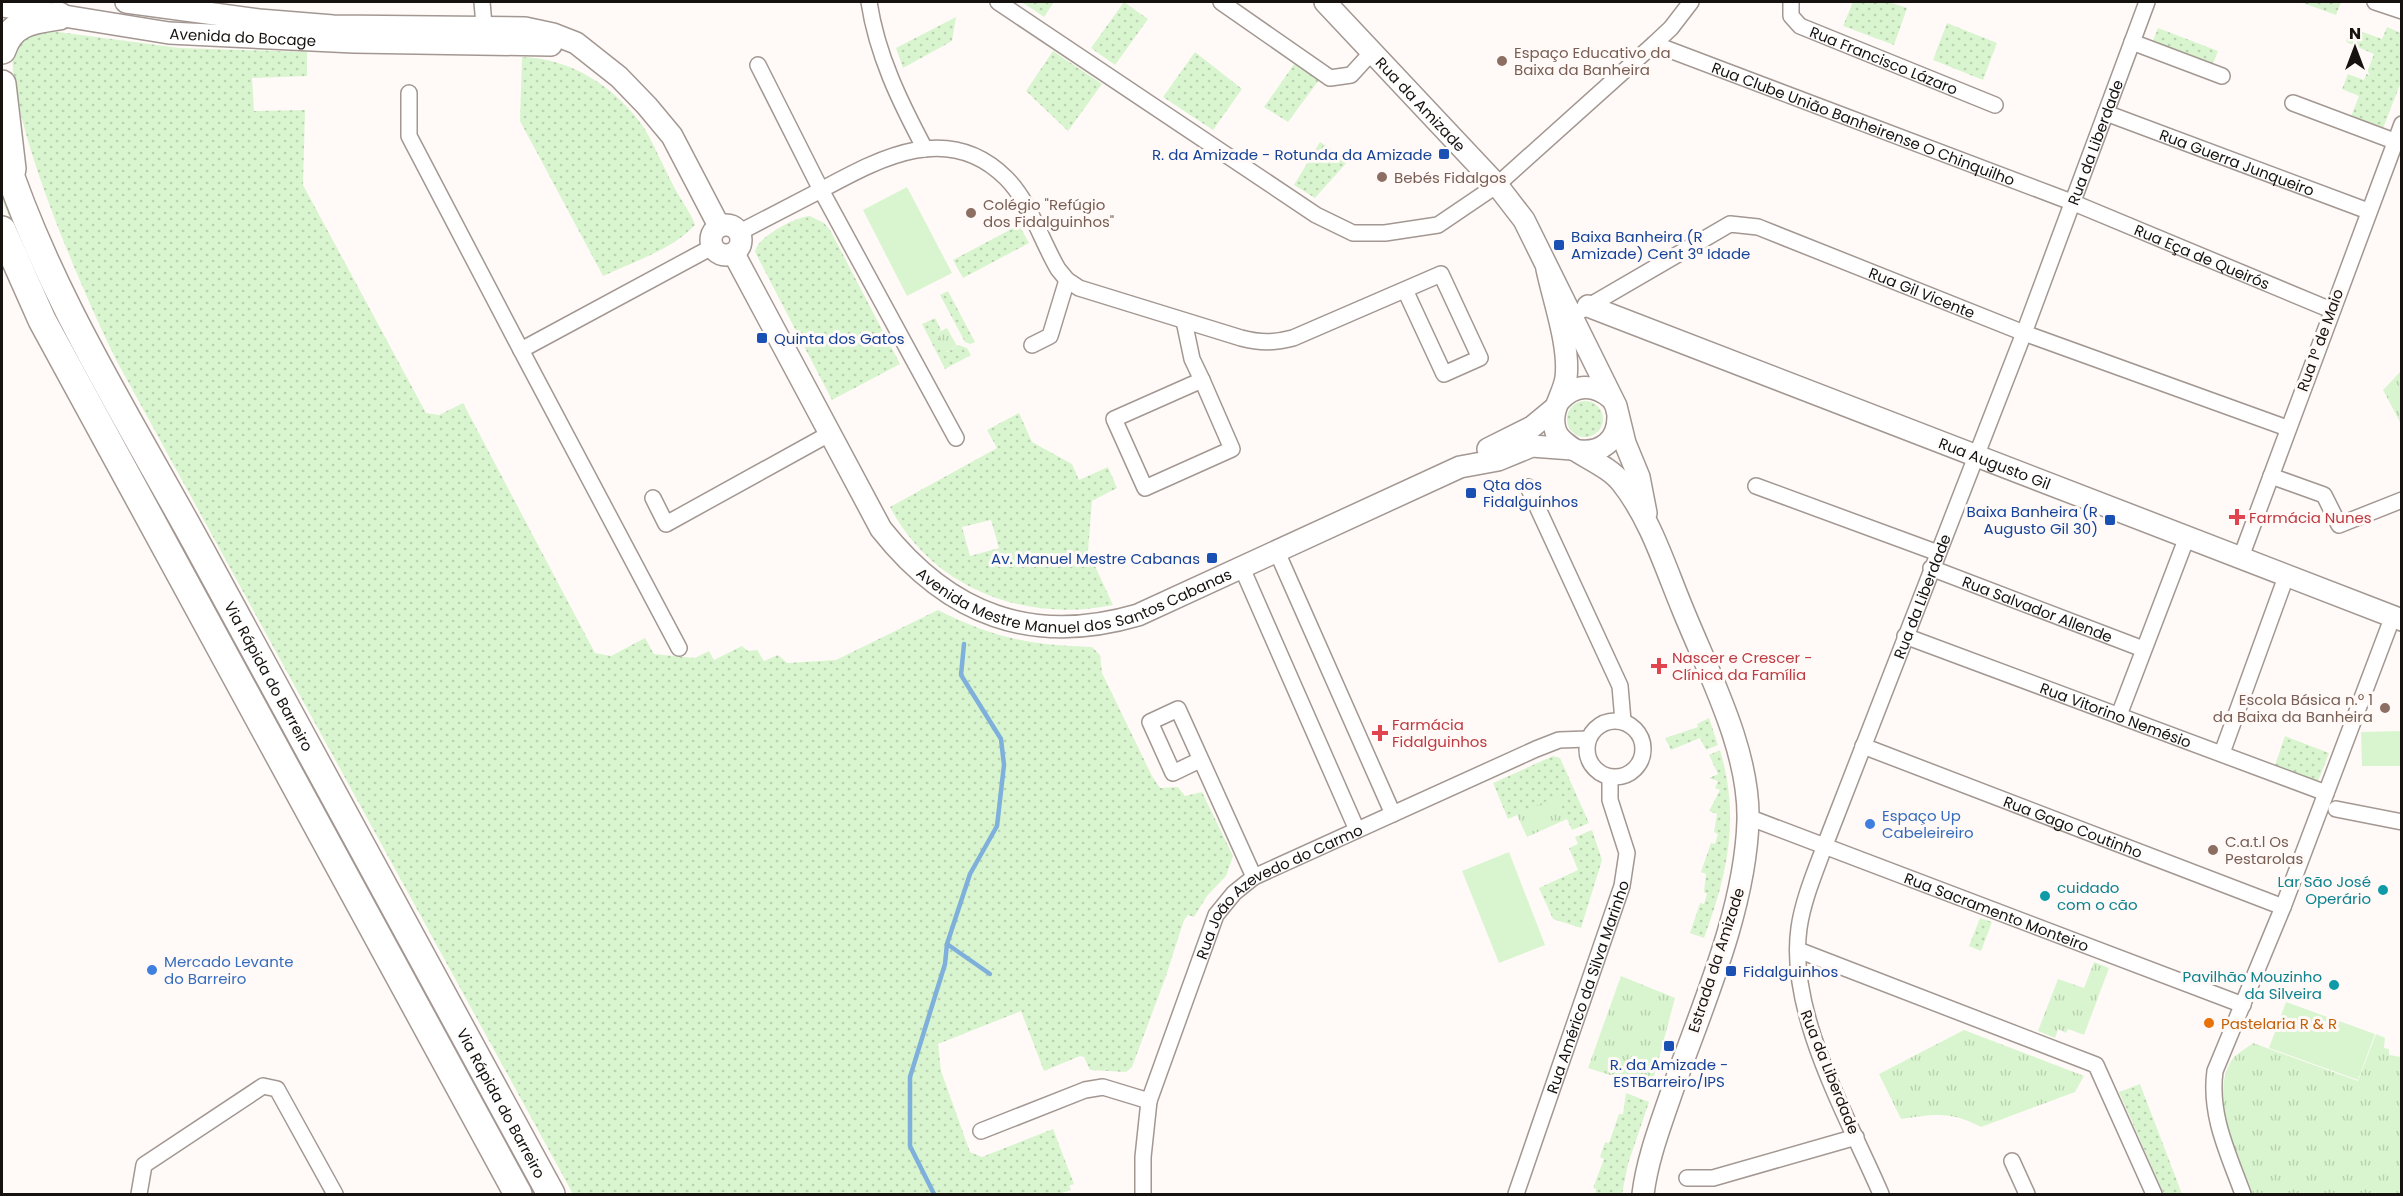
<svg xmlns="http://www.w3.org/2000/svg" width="2403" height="1196" font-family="Poppins,sans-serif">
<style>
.grass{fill:url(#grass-dots);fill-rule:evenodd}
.park{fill:url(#park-tufts)}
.pitch{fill:#d9f5cf}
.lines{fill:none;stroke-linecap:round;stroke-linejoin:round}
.stream{stroke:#7eb0db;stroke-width:4.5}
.street-casing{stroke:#a39792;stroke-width:18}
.secondary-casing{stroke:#a39792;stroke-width:24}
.highway-casing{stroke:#a39792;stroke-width:30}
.street{stroke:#fff;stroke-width:15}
.secondary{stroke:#fff;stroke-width:21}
.highway{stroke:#fff;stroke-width:27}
.education-dot{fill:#8d6e63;stroke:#fffaf7;stroke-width:2}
.transit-dot{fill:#1a4fb4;stroke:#fffaf7;stroke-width:2}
.health-dot{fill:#e0444e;stroke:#fffaf7;stroke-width:2}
.shop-dot{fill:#3f7fe0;stroke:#fffaf7;stroke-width:2}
.culture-dot{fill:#0f9aa8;stroke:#fffaf7;stroke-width:2}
.food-dot{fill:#e8710a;stroke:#fffaf7;stroke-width:2}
.labels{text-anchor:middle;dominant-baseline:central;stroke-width:6;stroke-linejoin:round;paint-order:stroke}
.street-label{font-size:15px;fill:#161210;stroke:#fffaf7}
.education-label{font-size:15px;fill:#785e54;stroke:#fffaf7;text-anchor:start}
.transit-label{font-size:15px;fill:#164399;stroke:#fffaf7;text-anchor:start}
.health-label{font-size:15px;fill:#be3a42;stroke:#fffaf7;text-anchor:start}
.shop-label{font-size:15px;fill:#366cbe;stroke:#fffaf7;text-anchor:start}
.culture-label{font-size:15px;fill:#0d838f;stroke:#fffaf7;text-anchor:end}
.food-label{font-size:15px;fill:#c56008;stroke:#fffaf7;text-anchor:start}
</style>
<defs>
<pattern id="grass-dots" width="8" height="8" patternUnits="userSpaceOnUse" patternTransform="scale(1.5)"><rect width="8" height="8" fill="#d9f5cf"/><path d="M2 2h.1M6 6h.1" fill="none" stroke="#bad1b1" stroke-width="1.8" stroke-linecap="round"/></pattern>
<pattern id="park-tufts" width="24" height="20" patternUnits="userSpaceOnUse" patternTransform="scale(1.5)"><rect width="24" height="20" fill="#d9f5cf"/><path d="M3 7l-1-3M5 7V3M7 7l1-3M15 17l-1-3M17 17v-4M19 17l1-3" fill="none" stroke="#bad1b1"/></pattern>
</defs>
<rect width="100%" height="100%" fill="#fffaf7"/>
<g class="grass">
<polygon points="1022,2 1054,2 1044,17"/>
<polygon points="1124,2 1148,19 1115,65 1091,48"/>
<polygon points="1853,2 1889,2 1907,8 1894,45 1843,26"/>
<polygon points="2300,2 2341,2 2336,15"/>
<polygon points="956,17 952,41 903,68 896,48"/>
<polygon points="1947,23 1997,43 1983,80 1933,60"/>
<polygon points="2387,27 2401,33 2401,82 2382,131 2350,119 2359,96 2342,89 2348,74 2364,80 2374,54 2346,42 2352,28 2382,39"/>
<polygon points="2158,28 2218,51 2212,66 2152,43"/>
<path d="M43 30 180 48 307 52V76L252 78 254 111 305 110 303 185 426 413 439 415 463 403 595 653 611 656 645 638 654 654 695 658 709 651 714 660 742 646 748 651 757 650 764 661 778 655 787 663 836 660 938 610C994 638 1029 645 1092 647L1100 655 1102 673 1152 776 1160 788 1178 787 1185 796 1202 792 1233 856 1226 876 1207 896 1194 917 1188 915 1184 920 1166 976 1132 1067 1126 1072 1090 1070 1084 1057 1080 1056 1044 1071 1021 1011 938 1044 941 1071 970 1152 982 1157 1053 1129 1074 1184 1069 1186 1071 1190 1059 1194H573L120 367C88 305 0 106 14 43Z"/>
<polygon points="1053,51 1102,84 1068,131 1026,91"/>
<polygon points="1195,52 1242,89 1213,130 1163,97"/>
<path d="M522 57C571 58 617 88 644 128 655 146 663 166 673 185 680 199 690 211 695 225 672 250 633 262 603 276L520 121Z"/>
<polygon points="1295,63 1319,80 1288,122 1264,107"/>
<polygon points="1320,142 1349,160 1315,198 1294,185"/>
<polygon points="2,183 542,1194 532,1194 56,323 2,200"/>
<path d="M810 216 824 223 830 230 900 364 832 400 755 252C757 237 795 217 810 216Z"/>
<polygon points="1019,225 1029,243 963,278 953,260"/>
<polygon points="948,291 975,342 971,344 965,342 940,295"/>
<polygon points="935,318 941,330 937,333 947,352 959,345 967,348 971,355 945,369 922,324"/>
<circle cx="1585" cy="419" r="18"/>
<path d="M1019 413 1032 442 1072 464 1079 480 1108 467 1117 488 1092 501 1088 551 1113 605C1025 623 933 589 890 507L997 448 987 430ZM991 520 999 548 970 556 962 527Z"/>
<polygon points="1709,718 1718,745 1706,750 1700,738 1671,750 1665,738 1698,727 1697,724"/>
<polygon points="2285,736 2329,753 2318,781 2275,765"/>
<path d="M1720 750C1740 818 1728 873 1704 938L1690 933 1700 903 1704 904 1707 894 1704 892 1706 874 1701 872 1711 843 1715 844 1718 834 1714 832 1717 814 1709 811 1720 790 1715 788 1718 781 1709 778 1718 774 1709 755Z"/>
<polygon points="1553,756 1560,758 1589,823 1572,830 1557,798 1508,819 1493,783"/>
<polygon points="1592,830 1602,860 1581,928 1553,919 1539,888 1578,870 1569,848 1578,844 1575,837"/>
<polygon points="1980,918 1992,922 1981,951 1969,946"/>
<polygon points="2140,1084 2182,1194 2164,1194 2119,1092"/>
<polygon points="1626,1093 1649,1102 1628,1164 1622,1194 1595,1194 1596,1189 1593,1188 1604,1159 1600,1157 1605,1142 1609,1143 1619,1114 1623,1114"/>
</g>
<g class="park">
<polygon points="947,328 957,346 946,352 937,333"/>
<polygon points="2401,371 2401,424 2383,390"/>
<polygon points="1557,797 1567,819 1527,837 1516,813"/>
<polygon points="2094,962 2109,968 2084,1035 2068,1029 2066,1033 2058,1029 2055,1038 2038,1031 2058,979 2084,988"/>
<polygon points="1621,976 1675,998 1651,1088 1588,1068"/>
<path d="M1964 1030 2084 1076 2075 1092 1981 1127C1950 1111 1935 1114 1901 1119L1879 1074Z"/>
<path d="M2376 1034 2385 1038 2384 1048 2389 1049V1055L2401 1057V1194H2251C2237 1161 2207 1090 2234 1057 2239 1052 2247 1048 2253 1043L2358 1081Z"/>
</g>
<g class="pitch">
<polygon points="907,187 952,273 907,296 863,210"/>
<polygon points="2401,731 2401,766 2362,766 2361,732"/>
<polygon points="1509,852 1545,945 1499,963 1462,871"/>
<polygon points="2286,1002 2375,1034 2358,1080 2269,1048"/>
</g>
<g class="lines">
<g class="stream">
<polyline points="947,944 990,974"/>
<polyline points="934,1194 910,1146 910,1077 945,964 947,944 970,874 997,826 1004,765 1001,739 961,675 964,644"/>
</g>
<g class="street-casing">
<g id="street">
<polyline points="482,2 485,37"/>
<path d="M869 2C877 55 900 102 925 149"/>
<polyline points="998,2 1316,215 1353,233 1385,233 1438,225 1497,185 1654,44 1671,28 1691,2"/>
<polyline points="1221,2 1330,78 1351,75 1372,52"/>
<path id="s1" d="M1791 2V16L1800 26 1995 105"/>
<polyline points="2375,2 2402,11"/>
<polyline points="2132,42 2222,76"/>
<path id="s2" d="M1654 44 2074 203 2331 310"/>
<polyline points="758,65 821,190 956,438"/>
<polyline points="409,93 409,136 521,350"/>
<polyline points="2293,103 2394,141"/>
<path id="s3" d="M2106 113 2368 211"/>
<path d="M740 232C767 218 794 204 821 190 879 159 948 120 1006 178 1030 202 1041 240 1058 269L1067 280 1079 288 1241 338C1260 343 1274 343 1293 338L1441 274 1480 358 1444 374 1405 290"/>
<path id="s4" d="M1582 310 1730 224 1758 227 2024 333 2287 428"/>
<polyline points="1184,321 1192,359 1202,380"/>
<polyline points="1032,345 1050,336 1067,280"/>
<polygon points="1202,380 1232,449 1145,488 1114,419"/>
<polyline points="2271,476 2324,495 2339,525 2402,500"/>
<polyline points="1756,486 1938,553"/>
<polyline points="1528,487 1620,686 1623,721"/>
<polyline points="653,498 666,524 829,434"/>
<polyline points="1277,552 1393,814"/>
<polyline points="2241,557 2402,124"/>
<polyline points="1242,568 1357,830"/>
<path id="s5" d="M1931 568 2143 649"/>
<path id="s6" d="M1905 636 2326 793"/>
<polyline points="679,648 521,350 712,247"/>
<polyline points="2119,715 2187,537"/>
<circle cx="1615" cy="749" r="28"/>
<path id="s7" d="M1863 746 2283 907"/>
<polyline points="2222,753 2287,574"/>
<polyline points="1200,760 1173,773 1150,722 1178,709 1254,877"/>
<polyline points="2336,809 2402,822"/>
<path id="s8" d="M1748 817 2243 1005"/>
<polyline points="1798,950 2096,1065 2154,1194"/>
<polyline points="981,1131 1085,1090 1103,1087 1149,1101"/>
<polyline points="2012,1161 2027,1194"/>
<polyline points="1687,1178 1713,1178 1856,1137"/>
<polyline points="139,1194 144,1165 263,1086 277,1089 335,1194"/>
<path id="s9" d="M1143 1194V1157L1149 1101 1216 915 1234 893 1254 877 1536 749 1559 740 1588 739"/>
<path id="s10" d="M1516 1194 1622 886 1627 853 1610 800V777"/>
<path id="s11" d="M1881 1194C1848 1117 1787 1013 1799 928 1803 900 1815 872 1825 845L2024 333 2147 2"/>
<path d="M2243 1194C2228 1153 2209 1115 2215 1071L2283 907 2393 616"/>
</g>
</g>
<g class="secondary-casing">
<g id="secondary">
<polyline points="126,2 259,20 333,26 525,28 553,34 576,43 619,77 647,106 672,136 719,226"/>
<path id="s12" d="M1325 2 1497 185 1524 220 1616 406 1625 443 1639 477 1646 513"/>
<path id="s13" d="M2 6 169 33 354 42 551 45"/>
<circle cx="726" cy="240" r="15"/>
<path id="s14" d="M734 254 881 529C949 615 1032 646 1138 615L1460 467 1498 460 1532 446 1572 449"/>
<path d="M1547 269C1554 302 1570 346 1566 378 1563 397 1548 412 1556 432 1564 451 1605 461 1622 483 1651 520 1665 567 1683 610 1709 674 1750 751 1748 821 1745 913 1700 1011 1670 1097 1659 1129 1647 1161 1643 1194"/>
<path id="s15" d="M1588 306 2402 620"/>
<path d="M1559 401C1574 384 1594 383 1611 398"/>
<polyline points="1488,449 1532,427 1555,408"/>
<path d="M1580 451C1602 453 1618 440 1618 417"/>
</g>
</g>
<g class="highway-casing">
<g id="highway">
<path d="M2 50C11 22 32 20 59 16"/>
<polyline points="2,84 12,169"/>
<path id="s16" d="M2 151C48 294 131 422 202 553 319 767 435 981 551 1194"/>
<polyline points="2,230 42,320 518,1194"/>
</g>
</g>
<use href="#street" class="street"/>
<use href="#secondary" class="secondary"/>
<use href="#highway" class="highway"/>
</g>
<g class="education-dot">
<circle cx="1502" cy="61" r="6"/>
<circle cx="1382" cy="177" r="6"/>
<circle cx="971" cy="213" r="6"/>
<circle cx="2385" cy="708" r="6"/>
<circle cx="2213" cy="850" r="6"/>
</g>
<g class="transit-dot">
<rect x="1438" y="148" width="12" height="12" rx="3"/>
<rect x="1553" y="239" width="12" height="12" rx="3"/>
<rect x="756" y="332" width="12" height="12" rx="3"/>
<rect x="1465" y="487" width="12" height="12" rx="3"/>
<rect x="2104" y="514" width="12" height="12" rx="3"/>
<rect x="1206" y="552" width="12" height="12" rx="3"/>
<rect x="1725" y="965" width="12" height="12" rx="3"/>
<rect x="1663" y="1040" width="12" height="12" rx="3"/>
</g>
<g class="health-dot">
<path d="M2234 508h6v6h6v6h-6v6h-6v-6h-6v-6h6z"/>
<path d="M1656 657h6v6h6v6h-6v6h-6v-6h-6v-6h6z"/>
<path d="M1377 724h6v6h6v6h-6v6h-6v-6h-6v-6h6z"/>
</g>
<g class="shop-dot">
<circle cx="1870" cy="824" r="6"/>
<circle cx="152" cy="970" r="6"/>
</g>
<g class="culture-dot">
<circle cx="2383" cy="890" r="6"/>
<circle cx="2045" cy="896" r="6"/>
<circle cx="2334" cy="985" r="6"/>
</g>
<circle class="food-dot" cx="2209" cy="1023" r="6"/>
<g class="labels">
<g class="street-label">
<text stroke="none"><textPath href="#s13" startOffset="243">Avenida do Bocage</textPath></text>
<text stroke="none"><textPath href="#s1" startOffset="118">Rua Francisco Lázaro</textPath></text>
<text stroke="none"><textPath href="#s12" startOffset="140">Rua da Amizade</textPath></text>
<text stroke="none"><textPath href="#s2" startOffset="224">Rua Clube União Banheirense O Chinquilho</textPath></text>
<text stroke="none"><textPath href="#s11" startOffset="1122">Rua da Liberdade</textPath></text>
<text stroke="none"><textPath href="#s3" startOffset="140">Rua Guerra Junqueiro</textPath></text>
<text stroke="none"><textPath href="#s2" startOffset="588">Rua Eça de Queirós</textPath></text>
<text stroke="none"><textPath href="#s4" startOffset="376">Rua Gil Vicente</textPath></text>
<text transform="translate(2320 340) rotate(-70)">Rua 1º de Maio</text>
<text stroke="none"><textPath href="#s15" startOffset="436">Rua Augusto Gil</textPath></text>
<text stroke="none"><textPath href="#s14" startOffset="536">Avenida Mestre Manuel dos Santos Cabanas</textPath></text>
<text stroke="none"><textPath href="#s11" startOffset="636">Rua da Liberdade</textPath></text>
<text stroke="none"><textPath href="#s5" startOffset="114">Rua Salvador Allende</textPath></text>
<text stroke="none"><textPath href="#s16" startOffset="590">Via Rápida do Barreiro</textPath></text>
<text stroke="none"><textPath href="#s6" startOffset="225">Rua Vitorino Nemésio</textPath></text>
<text stroke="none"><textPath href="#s7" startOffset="225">Rua Gago Coutinho</textPath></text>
<text stroke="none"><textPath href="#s9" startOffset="354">Rua João Azevedo do Carmo</textPath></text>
<text stroke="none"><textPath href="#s8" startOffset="266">Rua Sacramento Monteiro</textPath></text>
<text transform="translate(1716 960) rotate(-72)">Estrada da Amizade</text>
<text stroke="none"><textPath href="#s10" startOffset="219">Rua Américo da Silva Marinho</textPath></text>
<text transform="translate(1830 1072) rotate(68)">Rua da Liberdade</text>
<text stroke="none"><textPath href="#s16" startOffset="1076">Via Rápida do Barreiro</textPath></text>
</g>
<g class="education-label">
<text x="1514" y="52">Espaço Educativo da<tspan x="1514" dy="17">Baixa da Banheira</tspan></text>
<text x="1394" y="177">Bebés Fidalgos</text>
<text x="983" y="204">Colégio "Refúgio<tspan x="983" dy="17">dos Fidalguinhos"</tspan></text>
<text x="2373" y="699" text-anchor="end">Escola Básica n.º 1<tspan x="2373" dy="17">da Baixa da Banheira</tspan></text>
<text x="2225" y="841">C.a.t.l Os<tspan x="2225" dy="17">Pestarolas</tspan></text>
</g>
<g class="transit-label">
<text x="1432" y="154" text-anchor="end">R. da Amizade - Rotunda da Amizade</text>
<text x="1571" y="236">Baixa Banheira (R<tspan x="1571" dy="17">Amizade) Cent 3ª Idade</tspan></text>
<text x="774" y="338">Quinta dos Gatos</text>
<text x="1483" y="484">Qta dos<tspan x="1483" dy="17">Fidalguinhos</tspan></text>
<text x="2098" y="511" text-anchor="end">Baixa Banheira (R<tspan x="2098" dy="17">Augusto Gil 30)</tspan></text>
<text x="1200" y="558" text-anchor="end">Av. Manuel Mestre Cabanas</text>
<text x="1743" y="971">Fidalguinhos</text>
<text x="1669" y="1064" text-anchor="middle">R. da Amizade -<tspan x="1669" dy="17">ESTBarreiro/IPS</tspan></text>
</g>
<g class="health-label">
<text x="2249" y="517">Farmácia Nunes</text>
<text x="1672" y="657">Nascer e Crescer -<tspan x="1672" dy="17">Clínica da Família</tspan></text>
<text x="1392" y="724">Farmácia<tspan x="1392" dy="17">Fidalguinhos</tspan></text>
</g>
<g class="shop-label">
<text x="1882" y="815">Espaço Up<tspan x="1882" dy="17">Cabeleireiro</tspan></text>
<text x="164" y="961">Mercado Levante<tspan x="164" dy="17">do Barreiro</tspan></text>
</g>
<g class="culture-label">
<text x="2371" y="881">Lar São José<tspan x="2371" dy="17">Operário</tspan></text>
<text x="2057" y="887" text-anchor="start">cuidado<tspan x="2057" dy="17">com o cão</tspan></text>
<text x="2322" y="976">Pavilhão Mouzinho<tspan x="2322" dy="17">da Silveira</tspan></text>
</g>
<g class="food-label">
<text x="2221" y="1023">Pastelaria R &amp; R</text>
</g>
</g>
<rect width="2403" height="1196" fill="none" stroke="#161210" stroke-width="6"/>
<g transform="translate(2355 48)" stroke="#fffaf7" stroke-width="4.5" paint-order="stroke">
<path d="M0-4.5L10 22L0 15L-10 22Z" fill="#161210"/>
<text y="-9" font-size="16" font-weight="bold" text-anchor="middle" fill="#161210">N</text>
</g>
</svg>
